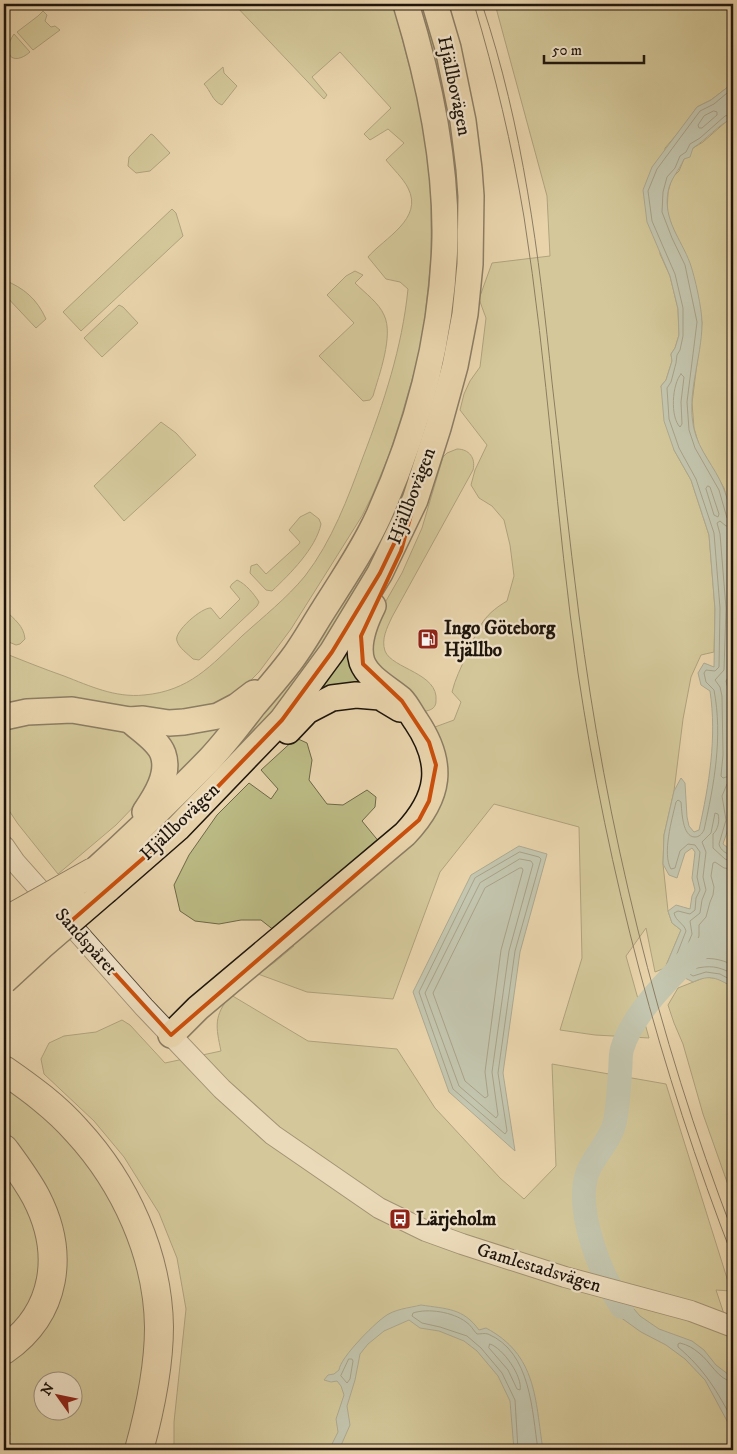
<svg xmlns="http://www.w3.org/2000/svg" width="737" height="1454" font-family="'IM FELL DW Pica',serif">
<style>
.green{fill:#bcbb85;stroke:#6d6848;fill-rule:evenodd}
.water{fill:#9ab6b3;stroke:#687670}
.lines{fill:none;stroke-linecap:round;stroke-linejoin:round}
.shore{stroke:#5c6660;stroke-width:1}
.river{stroke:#9ab6b3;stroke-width:24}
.minor-casing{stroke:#504434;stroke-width:22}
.major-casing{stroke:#1e150c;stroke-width:28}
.highway-casing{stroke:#1e150c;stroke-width:30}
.minor{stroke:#f0e2c9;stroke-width:20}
.major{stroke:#e8d3ac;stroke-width:25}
.highway{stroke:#e8d3ac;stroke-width:28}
.tram{stroke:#1e150c;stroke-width:1}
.major-bridge-casing{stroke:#1e150c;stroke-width:28;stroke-linecap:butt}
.highway-bridge-casing{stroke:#1e150c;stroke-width:30;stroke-linecap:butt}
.major-bridge{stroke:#e8d3ac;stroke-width:25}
.highway-bridge{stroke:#e8d3ac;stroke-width:28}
.marked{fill:none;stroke:#ca4f0c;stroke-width:4;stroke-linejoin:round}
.labels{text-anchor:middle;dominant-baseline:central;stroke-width:4.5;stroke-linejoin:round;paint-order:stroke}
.street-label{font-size:19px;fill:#1e150c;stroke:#f0e2c9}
.poi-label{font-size:19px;font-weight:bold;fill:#1e150c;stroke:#f0e2c9;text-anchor:start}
</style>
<rect width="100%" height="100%" fill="#e8d3ac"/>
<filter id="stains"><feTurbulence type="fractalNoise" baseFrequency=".004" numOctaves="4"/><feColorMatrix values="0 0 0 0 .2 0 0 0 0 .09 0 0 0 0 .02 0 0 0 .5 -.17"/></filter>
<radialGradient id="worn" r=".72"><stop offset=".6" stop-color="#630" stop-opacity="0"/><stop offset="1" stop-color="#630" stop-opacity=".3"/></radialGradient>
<g class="green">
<path d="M234 4H393L414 84 425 134 431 192V259L424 327 416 366 400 421 389 455 372 496 362 516 291 629 259 672 241 690 200 713 4 706V653C24 661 44 669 64 676 90 686 115 698 144 695 189 691 211 666 242 636 263 617 287 598 305 576 332 541 348 498 363 457 384 402 402 348 408 289L400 282 386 279 368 257C384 238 424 219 408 188 403 178 393 169 386 160L404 143 388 129 370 140 364 134 391 108 340 52 312 77 327 95 324 99Z"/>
<polygon points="414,4 426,4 462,176 457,314 402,506 330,640 242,751 113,874 313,646 444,332"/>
<path d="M495 4H733V83L711 100 697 107 684 126 665 148 660 254 670 276 678 309 679 335 675 348 671 354 672 361 666 380 661 386 674 450 691 480 709 535 715 609 714 652 701 655 691 677 683 719 674 791 664 835 663 864 668 911 672 923 681 930 665 968 655 972 646 928 626 956 649 1038 595 1035 560 1030 582 958 579 827 494 804 440 872 393 999 307 992 258 974 275 962 294 946 261 920H241L219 924 195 921 180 911 174 885 189 855 217 815 249 783 271 799 278 789 261 770 296 738 307 743 312 760 309 780 327 804 343 805 367 790 376 797 375 807 362 821 385 849 442 756 435 727 454 720 461 702 452 692C455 679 461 668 466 656 479 629 480 617 507 601L514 576 510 545 504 520 492 506 479 498 471 485 475 470 487 445 460 410 464 394 470 381 480 367 486 318 479 299 492 263 550 256 547 196Z"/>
<polygon points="43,11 47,15 45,21 51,27 55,26 60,30 33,50 17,32 38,16"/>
<path d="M14 34 30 52C13 67 0 54 14 34Z"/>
<path d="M223 67 224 73 237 86 222 105C212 101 211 91 204 84Z"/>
<polygon points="733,118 733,532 730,511 724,488 699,445 694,428 692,403 702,323 696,287 667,213 668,192 672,178 679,171 684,159 693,148 703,142 728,120"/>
<polygon points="151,134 153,135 170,153 150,171 136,173 128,166 129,157"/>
<polygon points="172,209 176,213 183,236 81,331 63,312"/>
<path d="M355 271 363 275 355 283C365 293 379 303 384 315 394 335 379 375 373 396L370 400 363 401 319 356 354 323 327 295 346 276Z"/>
<path d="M4 280C24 288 37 299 46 319L36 328 4 294Z"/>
<polygon points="119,305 123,307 138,323 102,357 84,338"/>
<polygon points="161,422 176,433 196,455 124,521 94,486"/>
<path d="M457 449C469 449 476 458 473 470L392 617C387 628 381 639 385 651 392 669 439 673 436 701 436 707 432 710 426 711L376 671 368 640 378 615 402 573 422 528 443 457 447 453Z"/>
<path d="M310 512 319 519 321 524C316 548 290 574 272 591L266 590 250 573 251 566 257 564 266 574 299 544 300 542 289 530 300 517Z"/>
<path d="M237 580C246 584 254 594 259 602L257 606 205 655 199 660 193 659C188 654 179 648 177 641 173 632 202 607 211 608L220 619 240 599 230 587 232 584Z"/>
<path d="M6 611C14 619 24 626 25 639L20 644 16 645 4 640V613Z"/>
<polygon points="351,647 374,689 315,696"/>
<polygon points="58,721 107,727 135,734 156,760 144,796 116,825 58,874 18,824 4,803 4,727"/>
<polygon points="227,721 174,779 152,727"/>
<polygon points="706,977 719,979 733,987 733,1199 703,1114 683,1044 674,1023 668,1005 678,988"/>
<path d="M231 995 308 1041 397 1049 435 1108 500 1178 524 1199 556 1166 552 1064 666 1084 731 1291 716 1290 733 1341V1450H174V1422L186 1309 177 1258 159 1213 124 1157 94 1121 44 1074 41 1059 49 1043 64 1036 96 1032 122 1020 130 1025 165 1063 221 1051C216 1027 213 1016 231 995Z"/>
<path d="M4 1082 55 1123 110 1191 142 1272 148 1352 127 1450H4L10 1434 4 1411V1361L52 1309 17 1152 4 1134ZM42 1382H72V1412H42Z"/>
<polygon points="4,1163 17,1182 41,1239 37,1294 4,1337"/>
</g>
<g class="water">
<path d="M733 83V118C718 125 707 139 693 148L690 157 684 159C679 171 670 179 668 192 663 220 681 239 690 263 695 277 702 309 702 323 702 358 686 394 694 429 699 451 715 467 723 487 729 501 731 517 733 532V782L727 796 731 820 723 844 733 852V987C716 978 711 974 693 982L665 968 681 930 672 923 668 911 676 905 690 909 692 896 695 890 692 878 695 852 692 848 685 853 677 878 669 875 663 864 664 835 674 791 681 778 685 783 687 817 689 826 694 832 699 830C709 785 717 738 710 691L701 685 698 673 704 663 714 667 715 609 709 535 691 480 674 450 664 421 661 386 666 380 672 361 671 354 675 348 679 335 678 309 670 276 647 222 643 190 652 167 697 107 711 100Z"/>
<polygon points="519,846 547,854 520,952 503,1073 515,1151 449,1092 413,992 471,875"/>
<polygon points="610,1302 628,1302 640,1316 659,1329 692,1341 704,1350 716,1365 733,1378 733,1432 705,1380 685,1359 666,1345 641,1332 620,1317"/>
<path d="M421 1305C447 1309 463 1308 479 1330L486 1328C537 1355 535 1399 543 1450H514L510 1401 498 1376 477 1351 464 1341 439 1331 420 1328 409 1320 384 1331 368 1344 360 1354 355 1380 347 1406 350 1425 339 1450H329L338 1432 336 1419 344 1395 341 1386 337 1381 331 1382 324 1380 328 1375 334 1374 339 1370C340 1358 373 1325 384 1317 394 1309 409 1308 421 1305Z"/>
<path d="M4 1411C13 1425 10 1433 4 1447Z"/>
</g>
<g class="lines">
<g class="shore">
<path d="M733 88 714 104 700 111 657 169 648 191 652 221 675 274 683 308V336L680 350 677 355 676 363 671 382 667 388 669 419 679 448 696 479 714 533 720 608 719 667 715 671 706 670 704 673 706 682 714 690C723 737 714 785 704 830 702 834 699 837 695 837 682 837 682 811 681 802L678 800 676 802C672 819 662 854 671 869L675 868 680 851 688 844 695 845 700 852 697 877 700 890 696 898 695 910 690 914 678 911 674 913C676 922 684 923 686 931L673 964 693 976 706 972 720 974 733 981"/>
<polygon points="714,111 717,112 717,115 702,128 699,128 698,125 704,116"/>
<polyline points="733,114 725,116 700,138 690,144 686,152 680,156 675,168 667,177 663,192 662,212 672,238 685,265 697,322 687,402 689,430 695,448 719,490 727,518 733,521"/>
<path d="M681 374 684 377 681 402 682 424 680 427C670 417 672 384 681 374Z"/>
<polygon points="708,486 710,487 719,514 718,517 714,515 706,489"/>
<polyline points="733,527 726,526 720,521 717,523 720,534 726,608 724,670 715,680 720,687 722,696 723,755 721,776 723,778 733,775"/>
<polyline points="733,535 729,535 728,537 733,603"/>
<path d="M733 644V669L726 681C733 702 732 743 729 766L733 768"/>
<path d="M733 782 727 784 722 796 726 820 719 844C720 850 727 855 733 855"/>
<polygon points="520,852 539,857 541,859 515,951 498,1073 507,1131 505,1134 453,1089 419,992 475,878"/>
<polygon points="520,859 531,861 533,864 509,951 492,1072 498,1115 496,1118 459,1086 425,993 480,883"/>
<path d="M733 862 725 859 713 848V834C718 830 720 820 718 814L715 813 711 833 702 842 706 852 703 877 706 890 702 900 700 913 690 921 692 934 681 961 693 969C710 965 718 966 733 974"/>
<polygon points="520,868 522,868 523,870 501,950 485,1072 488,1096 485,1098 465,1081 433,993 485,888"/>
<path d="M733 869 724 868 715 862 713 863 711 876 714 887 713 895 710 902 706 917 699 925V936L690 958 694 961C707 956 721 959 733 965"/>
<path d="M490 1344C503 1348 523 1377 520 1390L517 1389 508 1370 489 1348Z"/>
<polygon points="349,1359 352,1359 353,1361 350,1379 347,1383 341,1376"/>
<path d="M733 1382C718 1380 710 1361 699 1353 693 1348 688 1345 680 1343L678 1344V1347C705 1370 717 1391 733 1421"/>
<path d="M518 1450 515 1400 502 1373 481 1348 467 1336 440 1327 422 1323 412 1316 413 1313C428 1308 453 1312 466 1322 471 1325 473 1330 477 1334 481 1334 484 1333 488 1334 531 1352 532 1411 538 1450"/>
</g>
<path class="river" d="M622 1307C601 1276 575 1211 587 1174 593 1156 611 1141 615 1121 618 1105 619 1088 620 1072 621 1064 620 1056 622 1049 632 1014 672 975 698 950"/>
<g class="minor-casing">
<polyline id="minor" points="4,846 15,862 144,1007 222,1089 273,1135 379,1208 426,1231 462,1244 565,1277 691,1311 733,1327"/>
</g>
<g class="major-casing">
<g id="major">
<polyline points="4,717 27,712 72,710 130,720 143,719 169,723 184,722 218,716 237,706 254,693"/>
<path d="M130 720C140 730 158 740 163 754 170 774 156 796 145 812"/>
<polyline points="288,731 307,711 332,698 356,695 380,697 400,709"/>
<path d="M93 872C133 836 172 798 210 759 226 742 240 723 254 705 267 690 280 675 292 659 304 643 313 626 324 609 343 579 364 548 379 515 418 428 443 333 445 237 446 158 429 79 406 4"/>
<polyline points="107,890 178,828 282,720 332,652 380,573 415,500 438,428 455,366 465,314 470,264 471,196 469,169 463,121 448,48 435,4"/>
<path d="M171 1035 198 1008 405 834C440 797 445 764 416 721 411 714 407 705 401 699 388 688 368 678 362 662 356 644 365 622 373 606"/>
</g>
</g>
<g class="highway-casing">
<g id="highway">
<path d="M4 1070C30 1088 56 1107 77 1131 125 1183 158 1255 159 1327 159 1369 150 1410 139 1450"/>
<path d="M4 1149C15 1164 27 1180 36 1197 65 1253 57 1313 4 1350"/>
</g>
</g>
<use href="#minor" class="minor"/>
<use href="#major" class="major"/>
<use href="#highway" class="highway"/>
<g class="tram">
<path d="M474 4C495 74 512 145 524 217 548 368 556 521 578 673 608 873 660 1070 733 1258"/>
<path d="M482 4C523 126 539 255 552 382 561 460 569 537 579 615 606 826 657 1035 733 1233"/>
</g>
<g class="major-bridge-casing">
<g id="major-bridge">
<polyline points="4,953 72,891"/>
<polyline points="4,981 42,946 107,890"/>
</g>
</g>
<g class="highway-bridge-casing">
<polyline id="highway-bridge" points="11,918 93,872"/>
</g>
<use href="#major-bridge" class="major-bridge"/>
<use href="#highway-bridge" class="highway-bridge"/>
</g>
<path d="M0 0H737V1454H0ZM415 500 401 551 361 636 363 664 402 701 429 742 436 765 429 801 419 820 171 1035 69 923 178 828 282 720 332 652 380 573Z" fill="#e8d3ac" fill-opacity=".55" fill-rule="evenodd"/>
<path class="marked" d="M415 500 401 551 361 636 363 664 402 701 429 742 436 765 429 801 419 820 171 1035 69 923 178 828 282 720 332 652 380 573Z"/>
<defs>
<g id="fuel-square" transform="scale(1.125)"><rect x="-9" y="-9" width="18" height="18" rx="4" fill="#8f2418" stroke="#f0e2c9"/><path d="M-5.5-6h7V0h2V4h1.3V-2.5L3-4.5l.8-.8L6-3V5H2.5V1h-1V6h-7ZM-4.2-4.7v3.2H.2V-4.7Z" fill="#fff"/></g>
<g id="bus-square" transform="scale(1.125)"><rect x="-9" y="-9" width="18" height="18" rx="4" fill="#8f2418" stroke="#f0e2c9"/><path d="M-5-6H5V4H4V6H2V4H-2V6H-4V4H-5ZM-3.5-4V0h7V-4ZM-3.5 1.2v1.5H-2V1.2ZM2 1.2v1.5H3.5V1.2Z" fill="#fff"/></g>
</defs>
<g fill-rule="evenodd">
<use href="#fuel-square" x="428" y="639"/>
<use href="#bus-square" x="400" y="1219"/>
</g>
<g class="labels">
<g class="street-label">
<text transform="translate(454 86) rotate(78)">Hjällbovägen</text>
<text transform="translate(412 496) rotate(-69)">Hjällbovägen</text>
<text transform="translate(180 822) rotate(-44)">Hjällbovägen</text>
<text transform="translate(86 942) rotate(48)">Sandspåret</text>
<text transform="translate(539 1268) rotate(17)">Gamlestadsvägen</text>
</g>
<g class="poi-label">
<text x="444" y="628">Ingo Göteborg<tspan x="444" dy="22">Hjällbo</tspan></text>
<text x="416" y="1219">Lärjeholm</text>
</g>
</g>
<rect width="737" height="1454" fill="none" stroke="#e8d3ac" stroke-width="20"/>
<rect x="5" y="5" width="727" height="1444" fill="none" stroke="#1e150c" stroke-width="2.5"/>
<rect x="10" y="10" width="717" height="1434" fill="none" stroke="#1e150c"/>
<g transform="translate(58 1396) rotate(303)"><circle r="24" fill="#f0e2c9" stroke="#9c907d"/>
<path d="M0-4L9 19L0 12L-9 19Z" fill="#8f2418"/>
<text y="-8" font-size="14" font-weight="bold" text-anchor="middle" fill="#1e150c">N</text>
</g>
<path d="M544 55v8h100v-8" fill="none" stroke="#1e150c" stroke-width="2.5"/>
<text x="552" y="55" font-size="15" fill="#1e150c" stroke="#f0e2c9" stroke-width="4" paint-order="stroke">50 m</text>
<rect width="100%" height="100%" filter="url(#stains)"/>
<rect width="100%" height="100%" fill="url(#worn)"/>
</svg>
